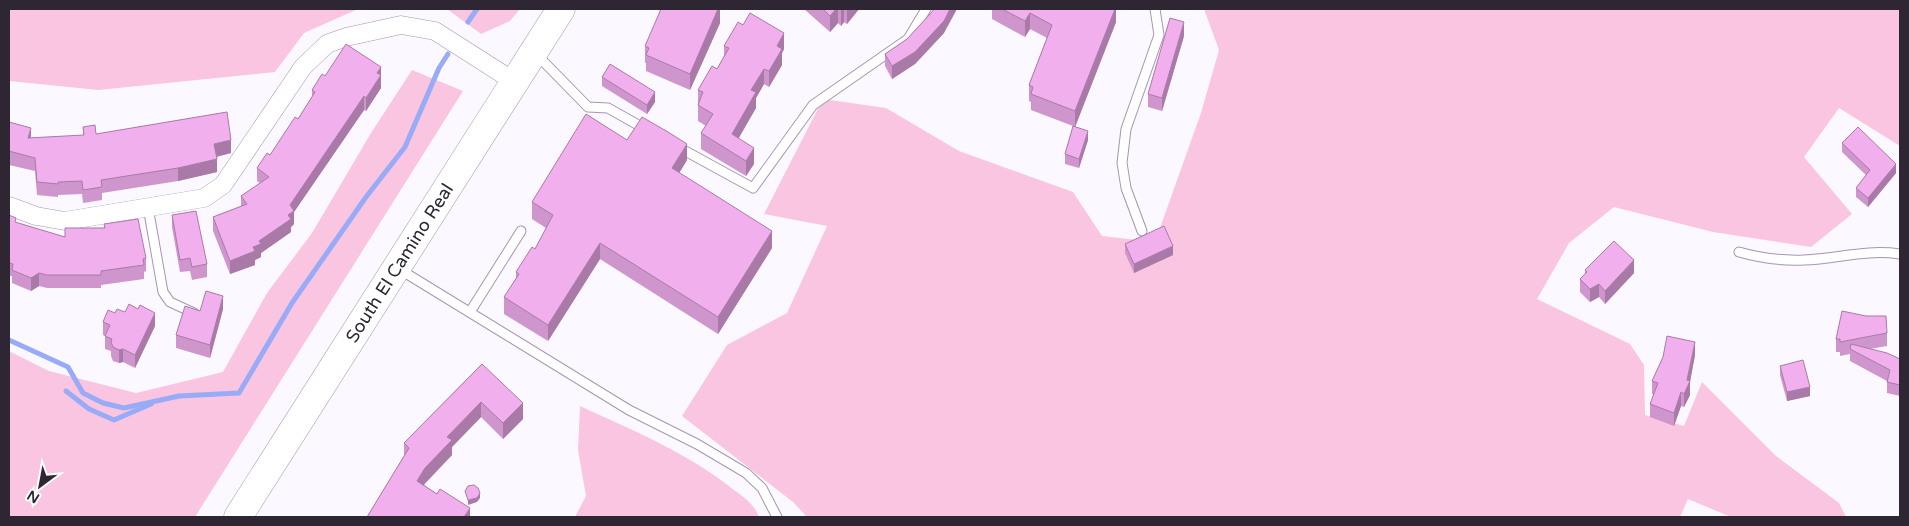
<svg xmlns="http://www.w3.org/2000/svg" width="1909" height="526" font-family="'Varela Round',sans-serif">
<style>
.green{fill:#fac5e1}
.lines{fill:none;stroke-linecap:round;stroke-linejoin:round}
.stream{stroke:#98abf6;stroke-width:5}
.lane-casing{stroke:#a595b3;stroke-width:11}
.street-casing{stroke:#a595b3;stroke-width:19}
.primary-casing{stroke:#a595b3;stroke-width:29}
.lane{stroke:#fff;stroke-width:9}
.street{stroke:#fff;stroke-width:18}
.primary{stroke:#fff;stroke-width:28}
.wall{fill:#cf96cd}
.shaded-wall{fill:#a97aa7}
.building{fill:#f1afee;stroke:#a97aa7}
.labels{text-anchor:middle;dominant-baseline:central;stroke-width:5;stroke-linejoin:round;paint-order:stroke}
.street-label{font-size:18px;fill:#2e2733;stroke:#fff}
</style>
<rect width="100%" height="100%" fill="#fcf8ff"/>
<g class="green">
<polygon points="9,9 358,9 304,33 275,72 98,90 9,81"/>
<polygon points="447,9 520,9 510,21 481,34"/>
<polygon points="1204,9 1900,9 1900,146 1839,108 1804,157 1852,214 1811,247 1713,232 1614,207 1569,243 1537,299 1630,344 1644,365 1645,415 1684,426 1702,382 1776,456 1839,503 1846,517 1731,517 1688,499 1680,517 807,517 793,502 682,416 727,345 787,313 827,226 764,214 823,99 886,108 959,151 1073,192 1102,236 1155,242 1201,113 1219,50"/>
<polygon points="412,70 463,91 195,517 9,517 9,351 49,371 136,393 223,372 267,293 312,233 371,133"/>
<path d="M580 406C634 431 688 453 734 490 745 498 754 504 759 517H575L586 496 578 450Z"/>
</g>
<g class="lines">
<g class="stream">
<polyline points="468,22 477,9"/>
<polyline points="9,340 68,367 83,393 103,403 124,408 179,396 239,393 292,303 366,197 405,147 439,68 448,54"/>
<polyline points="66,391 89,409 114,420 151,404"/>
</g>
<g class="lane-casing">
<g id="lane">
<polyline points="536,54 588,107 608,108 647,130"/>
<polyline points="678,147 753,188 813,105 908,39 926,9"/>
<polyline points="148,207 163,292 170,302 194,313"/>
<polyline points="1142,231 1126,188 1122,163 1126,129 1159,35 1155,9"/>
<path d="M1739 252C1760 258 1782 261 1804 260 1838 259 1864 249 1900 254"/>
<polyline points="399,269 629,410 697,444 746,473 762,488 777,517"/>
<polyline points="470,312 521,231"/>
</g>
</g>
<g class="street-casing">
<polyline id="street" points="9,206 36,216 65,221 204,198 223,185 303,67 327,44 346,37 401,25 435,31 515,82"/>
</g>
<g class="primary-casing">
<g id="primary">
<path id="s1" d="M238 517 561 9"/>
</g>
</g>
<use href="#lane" class="lane"/>
<use href="#street" class="street"/>
<use href="#primary" class="primary"/>
</g>
<g class="wall">
<polygon points="720,9 720,23 690,90 646,71 646,63 645,63 645,46"/>
<polygon points="804,9 859,9 847,24 844,22 841,26 838,23 830,32"/>
<polygon points="992,9 1116,9 1116,22 1075,127 1088,140 1079,168 1065,164 1065,154 1073,126 1031,110 1031,102 1029,101 1029,85 1047,38 1030,29 1025,37 992,19"/>
<polygon points="931,13 944,33 915,64 892,79 885,66 885,54 907,39"/>
<polygon points="1184,36 1162,111 1148,107 1148,94"/>
<polygon points="724,46 784,49 782,53 782,65 769,87 764,84 756,98 756,108 738,138 754,164 746,176 701,149 701,133 706,126 698,121 698,90 717,69 724,56"/>
<polygon points="325,76 381,88 366,111 364,110 294,212 294,224 291,227 291,232 261,253 261,257 255,260 255,265 230,274 213,231 213,217 241,206 241,196 260,183 257,181 257,168 270,155 298,119 312,98 312,90"/>
<polygon points="602,77 655,102 647,114 602,86"/>
<polygon points="9,122 31,138 83,136 83,127 96,134 231,153 217,157 217,172 178,181 102,193 102,200 83,203 82,194 58,195 58,197 37,195 35,171 9,165"/>
<polygon points="627,140 687,160 679,173 772,248 718,334 600,259 548,341 504,314 504,297 516,278 516,272 535,249 546,228 532,219 532,202"/>
<polygon points="1842,143 1896,173 1868,207 1856,197 1856,188 1866,175 1842,152"/>
<polygon points="9,215 16,223 65,237 104,228 104,224 146,258 146,271 144,272 144,279 101,285 101,288 47,288 39,286 31,291 12,283 12,276 9,276"/>
<polygon points="172,215 207,264 207,277 192,280 190,271 180,272 172,227"/>
<polygon points="1125,244 1173,255 1134,273 1125,253"/>
<polygon points="1585,270 1634,273 1605,304 1599,297 1590,302 1580,292 1580,279 1585,275"/>
<polygon points="223,309 210,358 176,348 176,335 200,311"/>
<polygon points="103,322 155,326 135,368 123,362 119,363 113,361 111,356 111,351 105,349 105,336 103,335"/>
<polygon points="1887,333 1887,346 1870,349 1900,359 1900,405 1900,396 1887,393 1887,381 1850,361 1850,354 1840,356 1840,352 1836,352 1836,339"/>
<polygon points="1695,355 1690,381 1690,395 1684,407 1681,406 1674,426 1650,417 1650,404 1654,395 1652,394 1652,381"/>
<polygon points="482,364 523,419 503,439 481,417 452,447 452,455 424,485 470,517 367,517 404,456 404,443"/>
<polygon points="1780,366 1810,396 1787,401 1780,375"/>
</g>
<g class="shaded-wall">
<polygon points="718,9 720,9 720,23 690,90 690,74"/>
<polygon points="836,9 838,9 838,23 830,32 830,16"/>
<polygon points="841,9 844,9 844,22 841,26"/>
<polygon points="847,9 859,9 847,24"/>
<polygon points="950,9 957,9 944,33 915,64 892,79 892,66"/>
<polygon points="1115,9 1116,9 1116,22 1075,127 1075,111"/>
<polygon points="1030,13 1030,29 1025,37 1025,21"/>
<polygon points="1184,22 1184,36 1162,111 1162,98"/>
<polygon points="784,33 784,49 782,53 782,65 769,87 769,71 777,46"/>
<polygon points="381,67 381,88 366,111 366,98 377,73"/>
<polygon points="764,69 764,84 756,98 756,108 732,150 732,134 751,90"/>
<polygon points="655,92 655,102 647,114 647,105"/>
<polygon points="364,96 364,110 294,212 294,224 291,227 291,232 261,253 261,257 255,260 255,265 230,274 230,261 253,247 259,241 288,215 290,205"/>
<polygon points="31,128 31,141 28,138"/>
<polygon points="1088,131 1088,140 1079,168 1079,159"/>
<polygon points="231,140 231,153 214,157 214,144"/>
<polygon points="687,144 687,160 672,185 672,168"/>
<polygon points="754,148 754,164 746,176 746,161"/>
<polygon points="217,159 217,172 178,181 178,168"/>
<polygon points="1896,164 1896,173 1868,207 1868,198"/>
<polygon points="772,231 772,248 718,334 718,317"/>
<polygon points="600,243 600,259 548,341 548,325"/>
<polygon points="1173,246 1173,255 1134,273 1134,264"/>
<polygon points="1634,260 1634,273 1605,304 1605,291"/>
<polygon points="39,273 39,286 31,291 31,278"/>
<polygon points="1599,284 1599,297 1590,302 1590,289"/>
<polygon points="223,296 223,309 210,358 210,345"/>
<polygon points="155,313 155,326 135,368 135,355"/>
<polygon points="1695,342 1695,355 1690,382 1690,395 1684,407 1684,394"/>
<polygon points="123,349 123,362 119,363 119,350"/>
<polygon points="1810,387 1810,396 1787,401 1787,392"/>
<polygon points="1681,392 1681,406 1674,426 1674,413"/>
<polygon points="481,402 481,417 452,447 452,455 425,483 417,497 417,481 425,468 447,437"/>
<polygon points="523,403 523,419 503,439 503,423"/>
<polygon points="480,493 480,498 477,502 468,505 468,500"/>
<polygon points="470,508 470,517 464,517"/>
</g>
<g class="building">
<polygon points="661,9 718,9 690,74 646,55 649,48 645,46"/>
<polygon points="823,9 836,9 830,16"/>
<polygon points="934,9 950,9 944,21 915,52 892,66 885,54 907,39 931,13"/>
<polygon points="1002,9 1115,9 1075,111 1031,94 1033,87 1029,85 1052,25 1030,13 1025,21"/>
<polygon points="750,13 784,33 777,46 782,49 769,71 764,69 751,90 756,92 732,134 754,148 746,161 701,133 713,114 698,105 703,92 698,90 712,66 717,69 729,48 724,46 738,22 743,25"/>
<polygon points="1170,18 1184,22 1162,98 1148,94"/>
<polygon points="346,44 381,67 377,73 381,75 366,98 364,96 290,205 294,211 288,215 291,219 259,241 261,244 253,247 255,251 230,261 213,217 247,204 241,196 269,177 257,168 267,153 270,155 295,117 298,119 315,92 312,90 322,74 325,76"/>
<polygon points="610,64 655,92 647,105 602,77"/>
<polygon points="227,112 231,140 214,144 217,159 178,168 101,180 102,187 83,190 82,181 58,182 58,184 37,182 35,158 9,151 9,122 31,128 28,138 84,135 83,127 95,125 96,134"/>
<polygon points="586,114 627,140 642,117 668,132 687,144 672,168 772,231 718,317 600,243 548,325 504,297 519,274 516,272 532,247 535,249 553,215 532,202"/>
<polygon points="1073,126 1088,131 1079,159 1065,154"/>
<polygon points="1858,127 1896,164 1868,198 1856,188 1870,170 1842,143"/>
<polygon points="196,211 207,264 192,267 190,258 180,260 172,215"/>
<polygon points="9,215 16,218 15,222 65,237 65,228 105,228 104,224 138,219 146,258 143,259 144,265 101,271 101,275 47,275 39,273 31,278 12,270 13,264 9,263"/>
<polygon points="1164,226 1173,246 1134,264 1125,244"/>
<polygon points="1614,241 1634,260 1605,291 1599,284 1590,289 1580,279 1587,272 1585,270"/>
<polygon points="206,291 223,296 210,345 176,335 185,306 200,311"/>
<polygon points="129,304 138,309 140,305 155,313 135,355 123,349 119,350 113,347 111,342 112,339 105,336 110,325 103,322 108,310 115,313 117,309 125,312"/>
<polygon points="1842,311 1866,316 1886,316 1887,333 1840,342 1840,339 1836,339"/>
<polygon points="1667,336 1695,342 1687,380 1690,381 1684,394 1681,392 1674,413 1650,404 1658,383 1652,381 1663,357"/>
<polygon points="1851,344 1887,353 1900,359 1900,385 1887,382 1890,370 1850,349"/>
<polygon points="1803,360 1810,387 1787,392 1780,366"/>
<polygon points="482,364 523,403 503,423 481,402 447,437 452,440 425,468 417,481 437,494 440,489 470,508 464,517 367,517 409,448 404,443"/>
<polygon points="474,485 478,488 480,493 477,498 468,500 465,491 468,486"/>
</g>
<g class="labels">
<g class="street-label">
<text stroke="none"><textPath href="#s1" startOffset="301">South El Camino Real</textPath></text>
</g>
</g>
<rect width="1909" height="526" fill="none" stroke="#2e2733" stroke-width="20"/>
<g transform="translate(40 486) rotate(212)" stroke="#ffffff" stroke-width="4" paint-order="stroke">
<path d="M0-4L9 19L0 12L-9 19Z" fill="#2e2733"/>
<text y="-8" font-size="14" font-weight="bold" text-anchor="middle" fill="#2e2733">N</text>
</g>
</svg>
